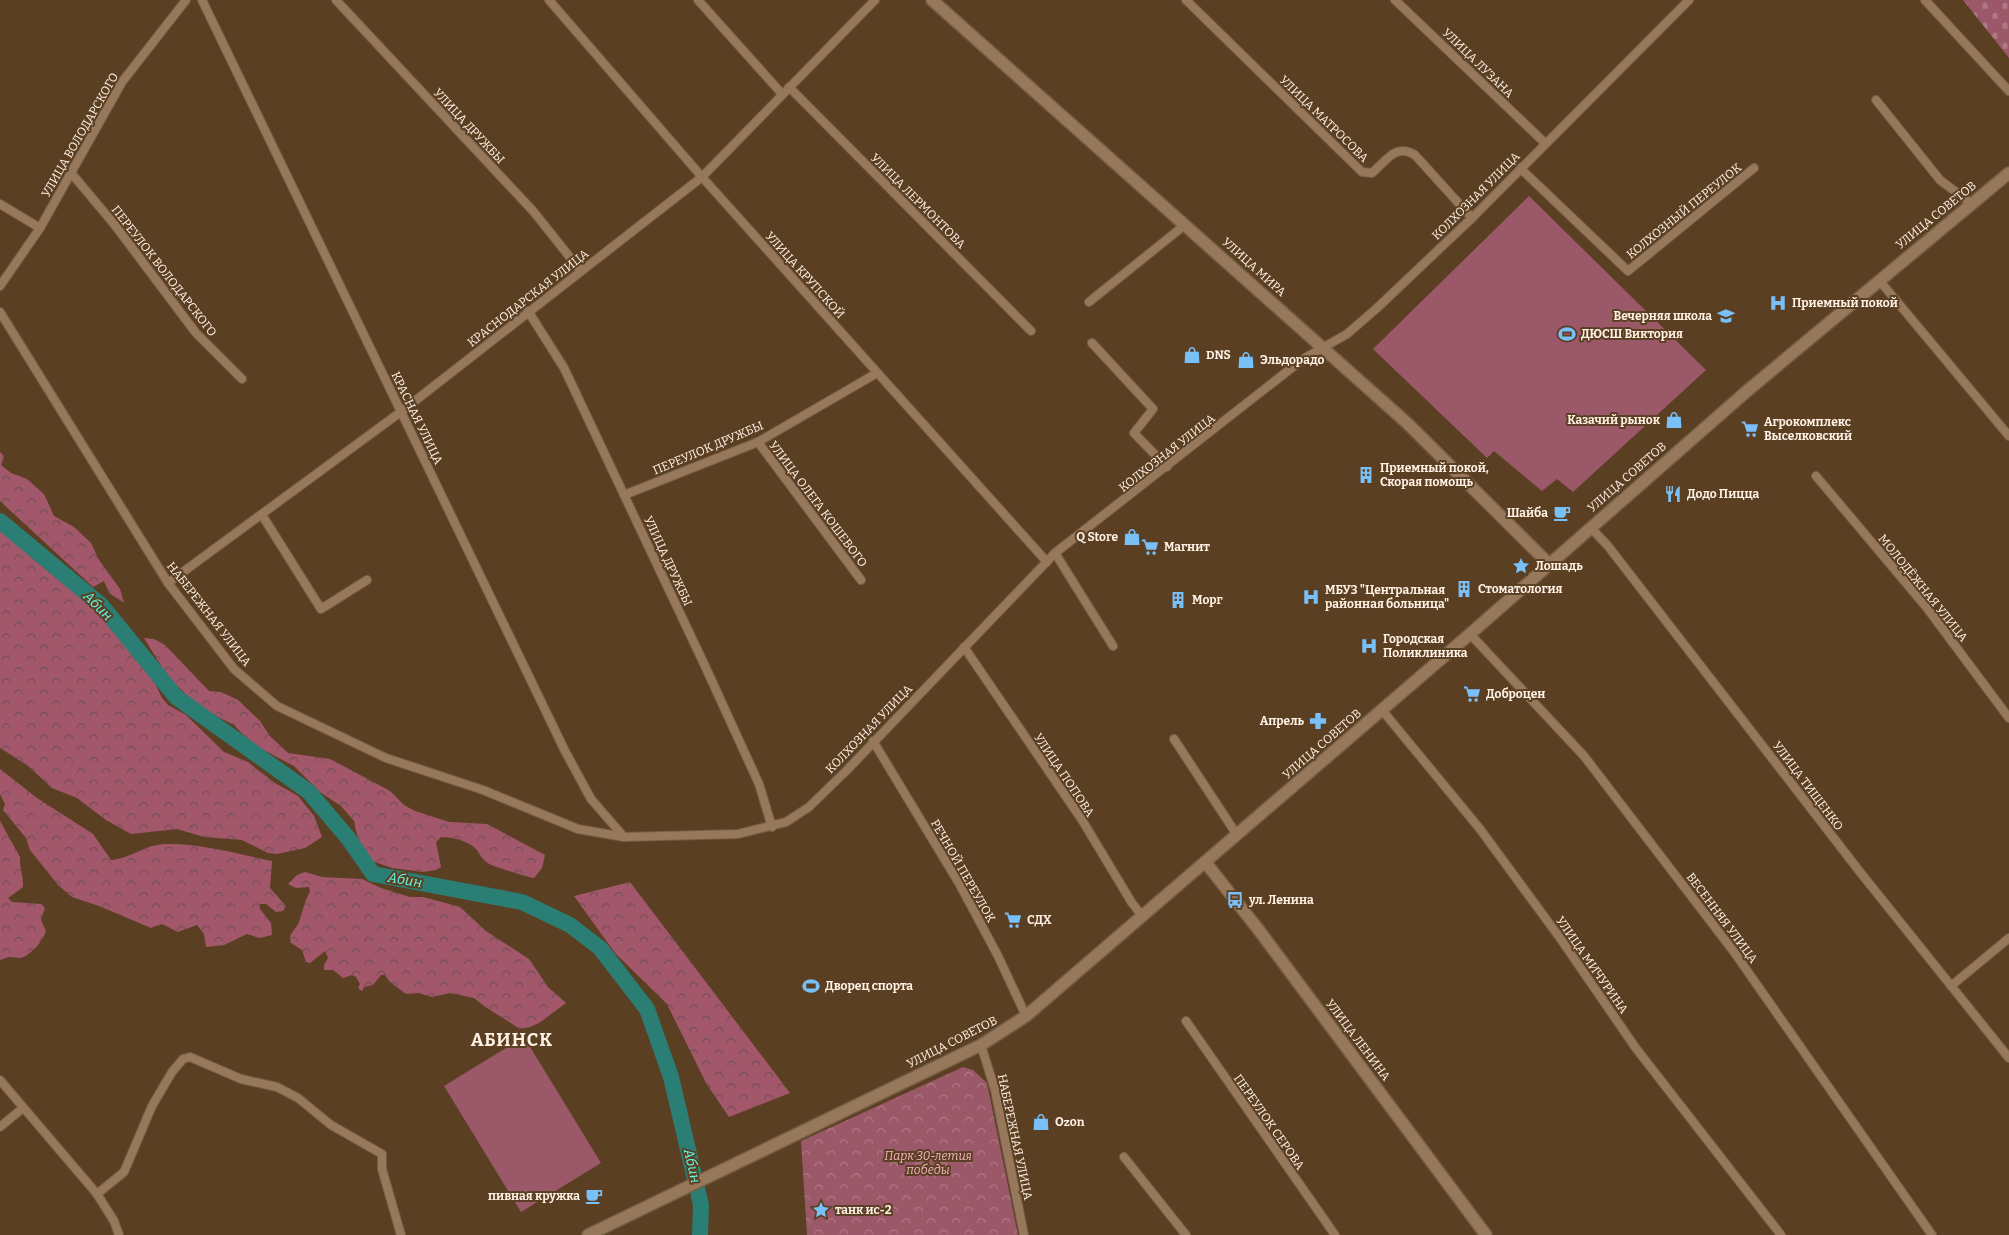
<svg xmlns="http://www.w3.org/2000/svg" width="2009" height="1235" font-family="Bitter,serif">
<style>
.forest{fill:url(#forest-crowns)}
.cemetery{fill:url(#cemetery-stones)}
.park{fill:url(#park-crowns)}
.pitch{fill:#9a5869}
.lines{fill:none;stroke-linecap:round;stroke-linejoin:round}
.river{stroke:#2a7e74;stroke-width:16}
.street-casing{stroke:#755e46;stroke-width:10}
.secondary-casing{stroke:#755e46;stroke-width:14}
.street{stroke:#97785b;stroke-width:8}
.secondary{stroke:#97785b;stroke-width:11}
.labels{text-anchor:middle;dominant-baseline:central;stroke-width:4;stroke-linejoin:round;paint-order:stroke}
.street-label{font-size:12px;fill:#fff1e4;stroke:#5b3f23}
.poi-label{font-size:12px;font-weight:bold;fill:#fff1e4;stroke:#5b3f23;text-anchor:start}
.park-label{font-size:12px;font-style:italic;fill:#f6b4c3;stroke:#5b3f23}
.water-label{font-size:14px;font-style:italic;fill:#63fbe9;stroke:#5b3f23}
.district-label{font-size:18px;font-weight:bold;letter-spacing:1px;fill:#fff1e4;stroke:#5b3f23}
</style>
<defs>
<pattern id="forest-crowns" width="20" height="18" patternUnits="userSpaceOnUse" patternTransform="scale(1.25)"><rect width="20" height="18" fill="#a2576b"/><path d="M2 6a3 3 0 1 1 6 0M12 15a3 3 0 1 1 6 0" fill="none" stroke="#734f56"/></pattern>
<pattern id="cemetery-stones" width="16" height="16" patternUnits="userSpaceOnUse" patternTransform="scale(1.25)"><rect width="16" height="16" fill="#9a5869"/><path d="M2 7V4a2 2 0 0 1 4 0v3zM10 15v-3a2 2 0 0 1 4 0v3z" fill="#ae7985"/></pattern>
<pattern id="park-crowns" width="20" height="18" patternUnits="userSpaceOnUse" patternTransform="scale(1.25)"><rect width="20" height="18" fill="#9a5869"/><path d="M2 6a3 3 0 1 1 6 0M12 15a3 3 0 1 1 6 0" fill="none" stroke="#ae7985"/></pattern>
</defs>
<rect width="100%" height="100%" fill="#5b3f23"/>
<g class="forest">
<polygon points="0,452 4,456 1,465 11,473 27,479 44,494 54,516 74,527 91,543 99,560 120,589 124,603 109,593 104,581 93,587 0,501"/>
<polygon points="0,529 34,560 95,609 143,658 162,698 168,705 186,715 224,752 248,762 275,783 298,796 314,816 322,837 305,848 277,854 268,853 242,840 204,837 177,829 131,834 106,820 77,798 52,788 27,765 0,748"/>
<path d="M144 638 154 639 165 645 209 691 221 692 238 700 260 721 270 736 288 753 330 759 390 791 404 805 415 811 449 822 487 824 545 855 542 868 534 878C528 877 490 866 486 862 482 859 480 854 477 850 469 841 453 837 441 837L436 842 441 867 436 870 423 872 392 868 372 861 359 845 354 821 341 806 320 792 294 766 252 744 234 725 200 708 168 677Z"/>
<path d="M0 769 37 798 93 834 111 860C130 859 146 844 165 844 201 843 237 854 272 861L270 888 286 906 283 911 276 912 266 904H260V909L271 923 272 935 260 938 247 934 224 945 206 947 204 934 197 925 178 932 162 924 151 928 99 906 72 897 58 885 30 850 26 838 3 810 5 804 0 794Z"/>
<path d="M0 821 20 857C19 867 24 876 23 887L8 898 12 902 41 904 45 908 41 920 46 931C42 942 32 954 21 958L9 957 0 960Z"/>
<path d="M305 872 322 877 362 879 381 888 410 897H423L460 907 486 931 529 959 548 987 566 1003 539 1023 530 1027 520 1029 484 1006 474 998 450 993 432 997 419 993 406 994 390 982 385 975H381L373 985 364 987 362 991 358 988 360 984 356 977 352 975 343 978 333 970H324V965L328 958 325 951 310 963 306 962 302 950 291 943C287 934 296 930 299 922 303 909 304 904 310 891L309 887 296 888 288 884 297 875Z"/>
<polygon points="630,882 790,1093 729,1117 706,1083 667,1004 615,953 574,896"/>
</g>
<polygon class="cemetery" points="1963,0 2009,0 2009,58"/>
<polygon class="park" points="963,1067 973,1070 987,1083 1018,1235 807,1235 801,1141"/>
<g class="pitch">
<polygon points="1529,196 1706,370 1573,492 1557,479 1542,491 1494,451 1487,458 1373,349"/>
<polygon points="524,1037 601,1163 521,1212 444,1086"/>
</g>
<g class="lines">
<polyline class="river" points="0,521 102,606 176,697 309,792 348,838 373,874 522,902 570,925 600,948 647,1009 671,1077 701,1205 700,1235"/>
<g class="street-casing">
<g id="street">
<polyline points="202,0 565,751 591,799 624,837"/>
<polyline points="336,0 533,211 581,271"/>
<polyline points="549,0 702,177 1047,562"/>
<polyline points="698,0 782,94"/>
<path d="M1186 0 1362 172 1372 173C1387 160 1396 143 1415 155L1472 218"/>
<polyline points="1395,0 1545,143"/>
<polyline points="1925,0 2009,91"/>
<polyline points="789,87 1031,331"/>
<polyline points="1876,100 1940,180 1972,204"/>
<polyline points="1520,168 1628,271 1754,168"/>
<polyline points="72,174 114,224 196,333 242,379"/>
<polyline points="0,204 40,228"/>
<polyline points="1879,280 2009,436"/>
<polyline points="0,286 40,228 122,82 186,0"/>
<polyline points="1089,302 1186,224"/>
<polyline points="528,311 564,368 705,666 759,784 772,827"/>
<polyline points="0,312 168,583 234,669 277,706 386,758 483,790 578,829 624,837 738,834 786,822 809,807 847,770 1055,553 1303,359 1347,334 1377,308 1472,218 1689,0"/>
<polyline points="1092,343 1153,409 1134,433 1167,467"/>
<polyline points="758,442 861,580"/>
<polyline points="1816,476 1927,608 2009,718"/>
<polyline points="624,495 758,442 877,373"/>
<polyline points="262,515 321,609 367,580"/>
<polyline points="1590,527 1608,546 1860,872 2009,1058"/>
<polyline points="1055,553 1113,646"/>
<polyline points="168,583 402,411 702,177 875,0"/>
<polyline points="1470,634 1584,756 1734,952 1932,1235"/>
<polyline points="964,647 1082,820 1132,903 1143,917"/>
<polyline points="1382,710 1480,829 1560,938 1635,1047 1781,1235"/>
<polyline points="1174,739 1237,835"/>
<polyline points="873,741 960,885 998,956 1026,1016"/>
<polyline points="1951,986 2009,938"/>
<polyline points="1186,1021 1335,1235"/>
<polyline points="981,1045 995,1090 1024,1235"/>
<polyline points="0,1080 97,1194 114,1221 119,1235"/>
<polyline points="0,1127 23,1108"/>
<polyline points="1124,1157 1186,1235"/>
<polyline points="97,1194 124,1172 152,1106 172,1072 183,1059 190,1057 241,1079 277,1087 298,1098 331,1125 382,1154 382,1169 401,1235"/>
</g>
</g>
<g class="secondary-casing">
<g id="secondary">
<polyline points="932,0 1407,423 1548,563"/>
<polyline points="1206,863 1258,929 1486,1235"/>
<polyline points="588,1235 981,1045 1026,1016 1470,634 1747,391 2009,173"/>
</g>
</g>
<use href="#street" class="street"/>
<use href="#secondary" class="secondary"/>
</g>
<defs>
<g id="hospital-bare" transform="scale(1.35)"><path d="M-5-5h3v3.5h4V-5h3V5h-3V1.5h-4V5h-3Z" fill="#79bff8" stroke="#5b3f23" stroke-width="2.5" paint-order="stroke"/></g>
<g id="school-bare" transform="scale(1.35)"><path d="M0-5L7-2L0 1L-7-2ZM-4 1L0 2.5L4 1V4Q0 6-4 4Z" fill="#79bff8" stroke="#5b3f23" stroke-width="2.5" paint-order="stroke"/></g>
<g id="stadium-bare" transform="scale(1.35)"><path d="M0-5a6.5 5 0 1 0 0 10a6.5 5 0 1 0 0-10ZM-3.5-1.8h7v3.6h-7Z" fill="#79bff8" stroke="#5b3f23" stroke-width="2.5" paint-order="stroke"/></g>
<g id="shop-bare" transform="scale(1.35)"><path d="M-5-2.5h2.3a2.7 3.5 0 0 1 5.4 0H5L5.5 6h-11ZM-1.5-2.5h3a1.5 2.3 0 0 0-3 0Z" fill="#79bff8" stroke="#5b3f23" stroke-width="2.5" paint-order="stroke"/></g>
<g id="supermarket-bare" transform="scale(1.35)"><path d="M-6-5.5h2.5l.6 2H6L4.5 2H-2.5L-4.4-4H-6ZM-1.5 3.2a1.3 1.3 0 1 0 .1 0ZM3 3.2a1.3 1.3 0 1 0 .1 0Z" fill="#79bff8" stroke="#5b3f23" stroke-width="2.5" paint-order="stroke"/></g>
<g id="building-bare" transform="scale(1.35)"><path d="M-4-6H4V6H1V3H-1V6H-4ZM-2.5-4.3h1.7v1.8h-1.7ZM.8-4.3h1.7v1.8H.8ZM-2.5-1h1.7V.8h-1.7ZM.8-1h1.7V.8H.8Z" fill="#79bff8" stroke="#5b3f23" stroke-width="2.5" paint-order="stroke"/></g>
<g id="restaurant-bare" transform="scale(1.35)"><path d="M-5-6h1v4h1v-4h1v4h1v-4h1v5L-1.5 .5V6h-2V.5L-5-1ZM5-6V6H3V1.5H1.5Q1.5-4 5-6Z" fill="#79bff8" stroke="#5b3f23" stroke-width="2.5" paint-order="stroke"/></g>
<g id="cafe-bare" transform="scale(1.35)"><path d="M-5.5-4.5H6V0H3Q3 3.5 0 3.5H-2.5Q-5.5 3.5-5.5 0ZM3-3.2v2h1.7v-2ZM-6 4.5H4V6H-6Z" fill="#79bff8" stroke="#5b3f23" stroke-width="2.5" paint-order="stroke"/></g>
<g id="sight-bare" transform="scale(1.35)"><path d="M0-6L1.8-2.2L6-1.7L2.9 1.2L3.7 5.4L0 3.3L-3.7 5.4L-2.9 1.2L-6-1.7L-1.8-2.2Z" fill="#79bff8" stroke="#5b3f23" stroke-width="2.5" paint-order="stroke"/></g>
<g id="pharmacy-bare" transform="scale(1.35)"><path d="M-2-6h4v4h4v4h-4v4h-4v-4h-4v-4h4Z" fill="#79bff8" stroke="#5b3f23" stroke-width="2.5" paint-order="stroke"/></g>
<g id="bus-bare" transform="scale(1.35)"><path d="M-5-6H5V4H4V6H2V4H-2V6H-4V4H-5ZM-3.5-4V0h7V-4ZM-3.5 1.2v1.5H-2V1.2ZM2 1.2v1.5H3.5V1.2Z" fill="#79bff8" stroke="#5b3f23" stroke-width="2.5" paint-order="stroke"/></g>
</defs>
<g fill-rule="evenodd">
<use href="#hospital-bare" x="1778" y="303"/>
<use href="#school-bare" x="1726" y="316"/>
<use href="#stadium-bare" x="1567" y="334"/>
<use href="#shop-bare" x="1192" y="355"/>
<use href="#shop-bare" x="1246" y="360"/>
<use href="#shop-bare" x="1674" y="420"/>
<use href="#supermarket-bare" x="1750" y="429"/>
<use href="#building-bare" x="1366" y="475"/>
<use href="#restaurant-bare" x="1673" y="494"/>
<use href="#cafe-bare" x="1562" y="513"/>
<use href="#shop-bare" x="1132" y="537"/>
<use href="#supermarket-bare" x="1150" y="547"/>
<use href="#sight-bare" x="1521" y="566"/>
<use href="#building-bare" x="1464" y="589"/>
<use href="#hospital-bare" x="1311" y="597"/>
<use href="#building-bare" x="1178" y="600"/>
<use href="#hospital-bare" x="1369" y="646"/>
<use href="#supermarket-bare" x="1472" y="694"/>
<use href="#pharmacy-bare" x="1318" y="721"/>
<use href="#bus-bare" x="1235" y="900"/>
<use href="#supermarket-bare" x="1013" y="920"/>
<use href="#stadium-bare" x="811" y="986"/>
<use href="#shop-bare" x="1041" y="1122"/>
<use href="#cafe-bare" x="594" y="1196"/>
<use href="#sight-bare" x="821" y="1210"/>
</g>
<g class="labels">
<g class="street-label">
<text transform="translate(1478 63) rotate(44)">УЛИЦА ЛУЗАНА</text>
<text transform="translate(1324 119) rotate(44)">УЛИЦА МАТРОСОВА</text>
<text transform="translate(469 126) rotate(47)">УЛИЦА ДРУЖБЫ</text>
<text transform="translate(80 135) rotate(-60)">УЛИЦА ВОЛОДАРСКОГО</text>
<text transform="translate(1476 196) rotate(-45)">КОЛХОЗНАЯ УЛИЦА</text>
<text transform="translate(918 201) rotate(45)">УЛИЦА ЛЕРМОНТОВА</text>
<text transform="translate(1684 211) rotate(-39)">КОЛХОЗНЫЙ ПЕРЕУЛОК</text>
<text transform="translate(1936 215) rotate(-39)">УЛИЦА СОВЕТОВ</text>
<text transform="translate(1254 267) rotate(42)">УЛИЦА МИРА</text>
<text transform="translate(164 271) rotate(52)">ПЕРЕУЛОК ВОЛОДАРСКОГО</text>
<text transform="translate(805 275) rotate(48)">УЛИЦА КРУПСКОЙ</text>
<text transform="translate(528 298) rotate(-38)">КРАСНОДАРСКАЯ УЛИЦА</text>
<text transform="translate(417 418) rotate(64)">КРАСНАЯ УЛИЦА</text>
<text transform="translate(708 448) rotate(-23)">ПЕРЕУЛОК ДРУЖБЫ</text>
<text transform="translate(1167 453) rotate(-38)">КОЛХОЗНАЯ УЛИЦА</text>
<text transform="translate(1627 477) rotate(-41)">УЛИЦА СОВЕТОВ</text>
<text transform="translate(818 504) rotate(53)">УЛИЦА ОЛЕГА КОШЕВОГО</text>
<text transform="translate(668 561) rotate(65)">УЛИЦА ДРУЖБЫ</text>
<text transform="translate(1923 588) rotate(51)">МОЛОДЁЖНАЯ УЛИЦА</text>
<text transform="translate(209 614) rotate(52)">НАБЕРЕЖНАЯ УЛИЦА</text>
<text transform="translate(869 729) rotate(-46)">КОЛХОЗНАЯ УЛИЦА</text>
<text transform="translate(1322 744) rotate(-41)">УЛИЦА СОВЕТОВ</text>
<text transform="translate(1064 775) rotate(56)">УЛИЦА ПОПОВА</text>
<text transform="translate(1808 786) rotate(53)">УЛИЦА ТИЩЕНКО</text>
<text transform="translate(963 871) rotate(60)">РЕЧНОЙ ПЕРЕУЛОК</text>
<text transform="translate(1722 918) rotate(53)">ВЕСЕННЯЯ УЛИЦА</text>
<text transform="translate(1592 965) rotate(55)">УЛИЦА МИЧУРИНА</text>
<text transform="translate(1358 1040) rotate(53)">УЛИЦА ЛЕНИНА</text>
<text transform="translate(952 1042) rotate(-27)">УЛИЦА СОВЕТОВ</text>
<text transform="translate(1269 1122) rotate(55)">ПЕРЕУЛОК СЕРОВА</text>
<text transform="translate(1015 1137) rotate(78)">НАБЕРЕЖНАЯ УЛИЦА</text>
</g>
<g class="poi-label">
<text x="1792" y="303">Приемный покой</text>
<text x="1712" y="316" text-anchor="end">Вечерняя школа</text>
<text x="1581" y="334">ДЮСШ Виктория</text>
<text x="1206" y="355">DNS</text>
<text x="1260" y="360">Эльдорадо</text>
<text x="1660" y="420" text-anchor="end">Казачий рынок</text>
<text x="1764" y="422">Агрокомплекс<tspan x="1764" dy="14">Выселковский</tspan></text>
<text x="1380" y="468">Приемный покой,<tspan x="1380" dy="14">Скорая помощь</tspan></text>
<text x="1687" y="494">Додо Пицца</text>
<text x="1548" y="513" text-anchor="end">Шайба</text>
<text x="1118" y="537" text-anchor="end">Q Store</text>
<text x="1164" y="547">Магнит</text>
<text x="1535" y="566">Лошадь</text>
<text x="1478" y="589">Стоматология</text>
<text x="1325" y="590">МБУЗ "Центральная<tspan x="1325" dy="14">районная больница"</tspan></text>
<text x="1192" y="600">Морг</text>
<text x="1383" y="639">Городская<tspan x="1383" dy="14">Поликлиника</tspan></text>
<text x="1486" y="694">Доброцен</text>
<text x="1304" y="721" text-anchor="end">Апрель</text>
<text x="1249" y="900">ул. Ленина</text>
<text x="1027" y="920">СДХ</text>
<text x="825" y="986">Дворец спорта</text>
<text x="1055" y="1122">Ozon</text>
<text x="580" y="1196" text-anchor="end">пивная кружка</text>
<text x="835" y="1210">танк ис-2</text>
</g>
<g class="park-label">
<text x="928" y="1156">Парк 30-летия<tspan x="928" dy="14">победы</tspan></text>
</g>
<g class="water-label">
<text transform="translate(98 606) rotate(45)">Абин</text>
<text transform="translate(405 880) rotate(10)">Абин</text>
<text transform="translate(692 1166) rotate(77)">Абин</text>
</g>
<g class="district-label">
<text x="512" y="1040">АБИНСК</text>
</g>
</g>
</svg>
